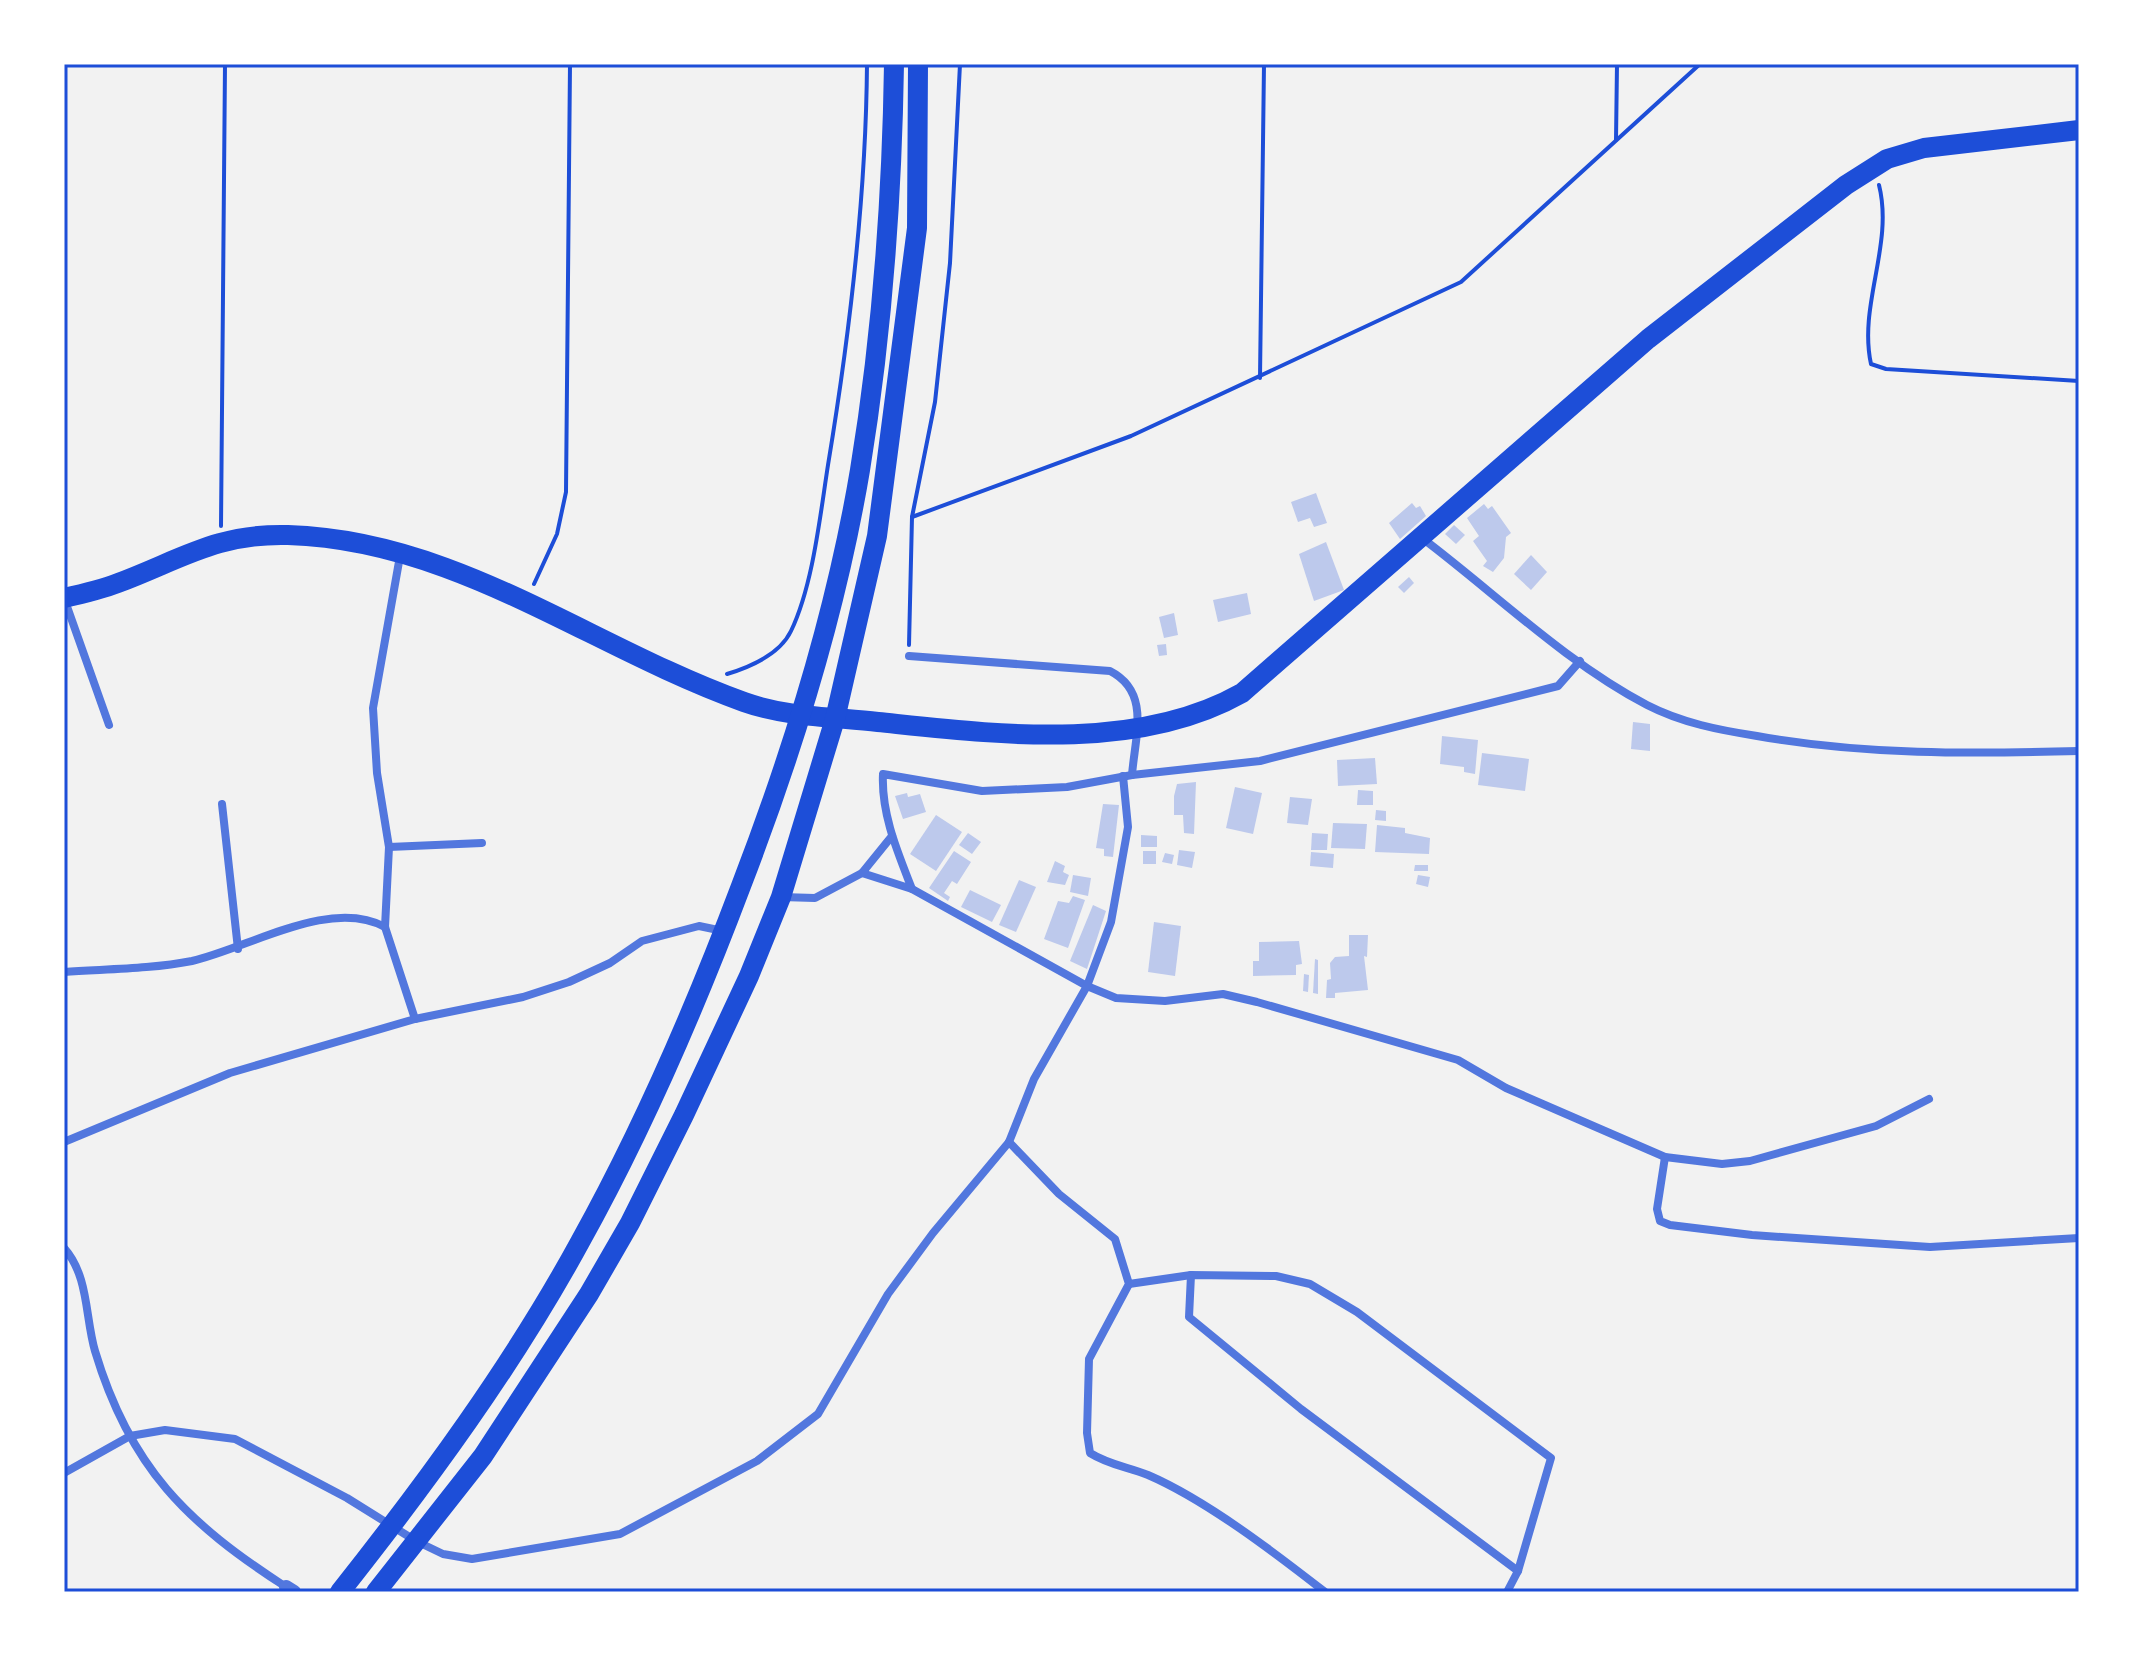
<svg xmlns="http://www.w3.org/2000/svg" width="2143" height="1656" font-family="Roboto,sans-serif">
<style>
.building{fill:#bdc9ec}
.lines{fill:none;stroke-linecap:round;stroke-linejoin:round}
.path{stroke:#1d4ed8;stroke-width:4}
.minor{stroke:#5277de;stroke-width:8}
.tertiary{stroke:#5277de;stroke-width:14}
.primary{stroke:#1d4ed8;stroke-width:20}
.trunk{stroke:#1d4ed8;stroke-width:20}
.neatline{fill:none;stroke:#1d4ed8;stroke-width:3}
</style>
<rect width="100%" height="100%" fill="#f2f2f2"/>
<g class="building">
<polygon points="1316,493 1327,523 1314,527 1310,518 1298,522 1291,502"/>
<polygon points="1412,503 1416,508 1420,506 1426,516 1400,539 1389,523"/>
<polygon points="1484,504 1488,509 1492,506 1511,533 1506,537 1504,558 1493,572 1483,566 1487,561 1473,541 1479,536 1467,518"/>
<polygon points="1454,525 1465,535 1456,544 1445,534"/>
<polygon points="1326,542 1344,590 1314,601 1299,554"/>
<polygon points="1531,555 1547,572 1531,590 1514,574"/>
<polygon points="1409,577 1414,583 1404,593 1398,587"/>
<polygon points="1247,593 1251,614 1218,622 1213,600"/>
<polygon points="1174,613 1178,635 1164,638 1159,617"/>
<polygon points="1166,644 1167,655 1159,656 1157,645"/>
<polygon points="1633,722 1650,724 1650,751 1631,749"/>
<polygon points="1442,736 1478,740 1475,774 1464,772 1464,767 1440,764"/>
<polygon points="1482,753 1529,759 1525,791 1478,785"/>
<polygon points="1375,758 1377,784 1338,786 1337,760"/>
<polygon points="1196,782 1194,834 1184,833 1183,815 1174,815 1174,796 1177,784"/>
<polygon points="1235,787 1262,793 1253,834 1226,828"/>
<polygon points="1358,790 1373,791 1373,805 1357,805"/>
<polygon points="907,793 908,797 920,794 926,812 903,819 895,796"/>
<polygon points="1290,797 1312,799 1308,825 1287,823"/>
<polygon points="1103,804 1119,805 1113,857 1104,856 1104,849 1096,848"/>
<polygon points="1376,810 1386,811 1386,821 1375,820"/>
<polygon points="936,815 962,832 936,871 910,854"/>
<polygon points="1333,823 1367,824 1365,849 1331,848"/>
<polygon points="1377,825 1405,828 1405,833 1430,838 1429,854 1375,852"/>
<polygon points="968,833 981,842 972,854 959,845"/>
<polygon points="1312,833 1328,834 1327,850 1311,850"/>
<polygon points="1141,835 1157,836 1157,847 1141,847"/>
<polygon points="1179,850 1195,852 1192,868 1177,865"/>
<polygon points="954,851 971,862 957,884 952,881 944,893 950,897 948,901 929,888"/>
<rect x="1143" y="851" width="13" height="13"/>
<polygon points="1311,852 1334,854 1333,868 1310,866"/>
<polygon points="1165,853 1174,855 1172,864 1162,862"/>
<polygon points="1055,861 1065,866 1063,872 1069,875 1065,885 1047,882"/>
<polygon points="1415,865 1428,865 1428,871 1414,871"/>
<polygon points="1073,875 1091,878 1088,896 1070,892"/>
<polygon points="1418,875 1430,877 1428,887 1416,884"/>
<polygon points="1019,880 1036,887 1016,932 999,925"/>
<polygon points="970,890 1001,905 992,922 961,907"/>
<polygon points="1073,896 1085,900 1068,948 1044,939 1058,901 1069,903"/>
<polygon points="1093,905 1106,911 1087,969 1070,961"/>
<polygon points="1154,922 1181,926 1175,976 1148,972"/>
<polygon points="1349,935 1368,935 1367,957 1364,956 1368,990 1335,993 1335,998 1326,998 1327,980 1331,979 1330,963 1335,957 1349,956"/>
<polygon points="1299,941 1302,964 1296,965 1296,975 1253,976 1253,961 1259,961 1259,942"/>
<polygon points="1315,959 1318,960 1318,994 1313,993"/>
<polygon points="1304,974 1309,975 1308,992 1303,991"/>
</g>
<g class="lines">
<g class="path">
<polyline points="1616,140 1617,64"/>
<path d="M1879 185C1894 245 1858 305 1871 364L1886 369 2079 381"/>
<polyline points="1260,378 1264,64"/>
<polyline points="912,517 1131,436 1461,282 1700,64"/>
<polyline points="221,526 225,64"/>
<polyline points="534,584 557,534 566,492 570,64"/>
<polyline points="909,645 912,517 935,402 950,263 960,64"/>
<path d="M727 674C750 667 780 654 791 631 813 585 820 516 828 465 850 332 866 199 867 64"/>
</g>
<g class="minor">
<path d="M1422 538C1495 593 1565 662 1647 705 1682 723 1719 730 1757 736 1864 755 1971 754 2079 751"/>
<polyline points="400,556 373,708 377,773 389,847 385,927 415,1019"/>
<polyline points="64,598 109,725"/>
<path d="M909 656 1110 671C1151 692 1135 736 1132 775"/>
<path d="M1580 661 1558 686 1260 761 1132 775 1067 787 982 791 883 774C881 814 898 853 912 889L1087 986 1116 998 1165 1001 1223 994 1257 1002 1458 1060 1506 1088 1665 1157 1722 1164 1750 1161 1876 1126 1929 1099"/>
<polyline points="222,804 238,949"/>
<polyline points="389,847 482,843"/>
<polyline points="862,873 912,889"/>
<polyline points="781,897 815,898 862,873 892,836"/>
<path d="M64 972C106 969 151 969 192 961 249 948 330 897 385 927"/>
<polyline points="64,1142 230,1073 415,1019 523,997 569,982 610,963 642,941 699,926 723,931"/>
<path d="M1009 1142 1059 1194 1115 1239 1129 1284 1089 1359 1087 1433 1090 1453C1109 1465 1128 1467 1148 1475 1206 1500 1275 1553 1325 1592"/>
<polyline points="1665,1157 1657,1209 1660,1221 1670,1225 1752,1235 1930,1247 2079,1238"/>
<path d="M64 1248C89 1276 85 1317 95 1351 130 1468 187 1523 286 1587"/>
<polyline points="1191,1275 1189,1317 1301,1409 1518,1571"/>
<polyline points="1129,1284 1191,1275 1276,1276 1310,1284 1357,1312 1551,1458 1518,1571 1507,1592"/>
<polyline points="64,1473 130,1436 165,1430 235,1439 347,1498 416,1541 443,1554 472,1559 620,1534 757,1461 818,1414 888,1294 933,1233 1009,1142 1034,1079 1087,986 1111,922 1128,827 1123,776"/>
</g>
<polyline class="tertiary" points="286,1587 294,1592"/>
<path class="primary" d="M64 598C82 594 100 590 118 583 180 560 217 533 288 535 457 540 590 647 744 702 786 717 834 717 878 722 994 734 1136 753 1242 693L1648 339 1846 185 1887 159 1924 148 2079 130"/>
<g class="trunk">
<path d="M340 1592C427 1482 513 1365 580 1242 644 1127 695 1008 741 886 793 751 836 613 860 470 882 336 892 200 894 64"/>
<polyline points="376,1592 483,1456 589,1294 630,1223 684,1115 749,976 781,897 835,719 877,536 917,228 918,64"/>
</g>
</g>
<rect width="2143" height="1656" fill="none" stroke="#ffffff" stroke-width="132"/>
<rect x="66" y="66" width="2011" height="1524" class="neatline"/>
</svg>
